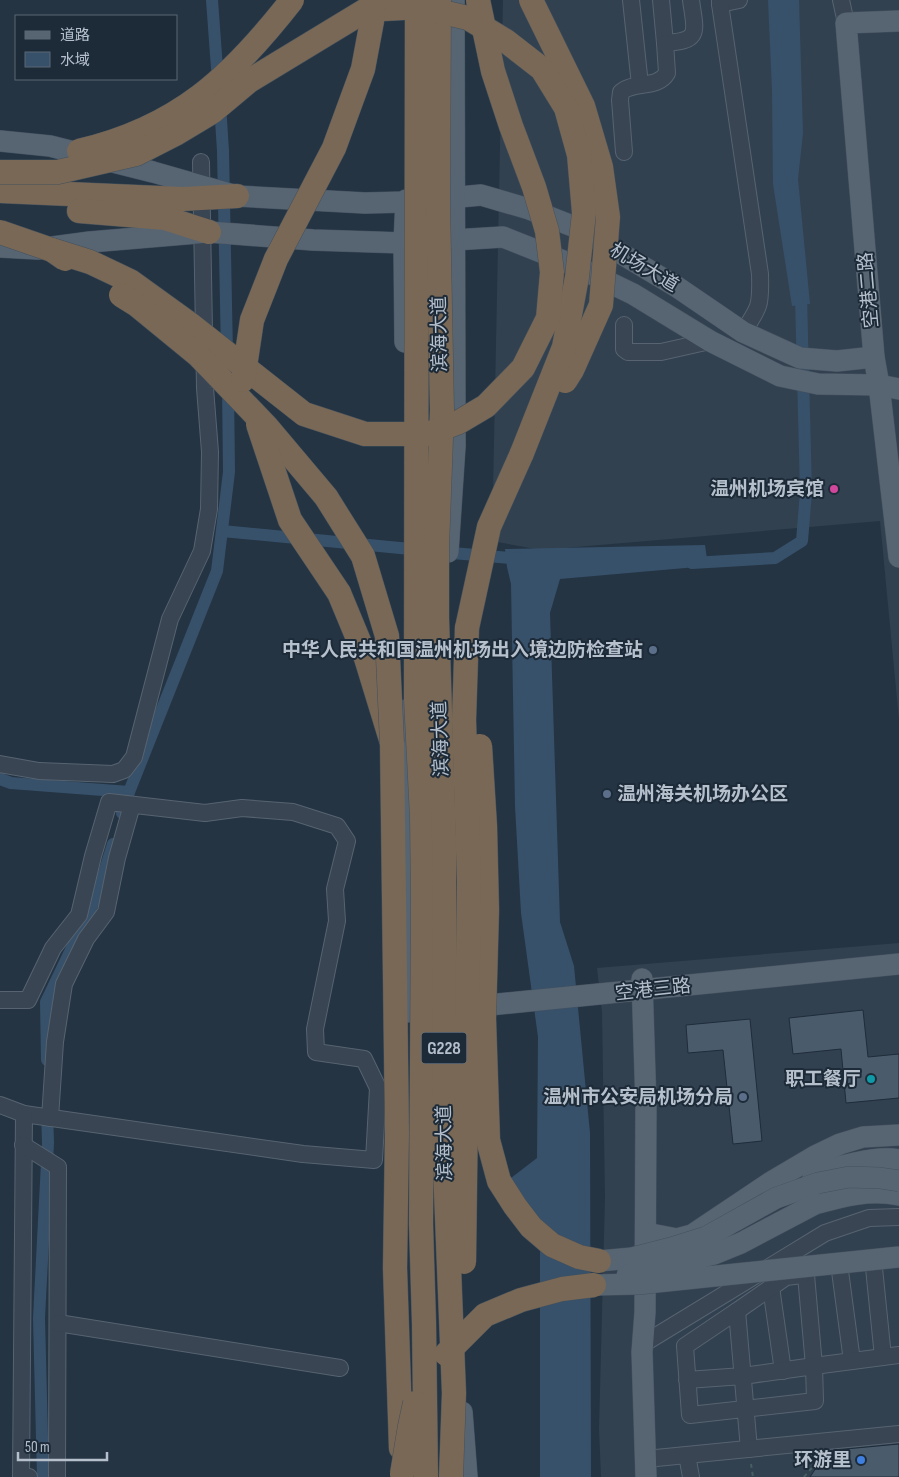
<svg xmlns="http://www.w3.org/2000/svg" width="899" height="1477" font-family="'Sofia Sans Condensed','Noto Sans SC',sans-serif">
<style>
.airport{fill:#324150}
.water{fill:#37516b}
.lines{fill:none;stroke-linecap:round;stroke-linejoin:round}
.canal{stroke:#37516b;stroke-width:12}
.building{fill:#4a5b6c;stroke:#1f2c3a}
.minor-casing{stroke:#576370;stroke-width:18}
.major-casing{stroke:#45515f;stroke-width:22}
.highway-casing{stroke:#43505d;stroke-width:25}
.path{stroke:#456061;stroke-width:2;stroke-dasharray:4 4;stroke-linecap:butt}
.minor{stroke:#394553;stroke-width:16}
.major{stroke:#576573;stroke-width:21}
.highway{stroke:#796855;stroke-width:24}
.major-bridge-casing{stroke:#45515f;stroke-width:22;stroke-linecap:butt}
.highway-bridge-casing{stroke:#43505d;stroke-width:25;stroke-linecap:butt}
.major-bridge{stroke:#576573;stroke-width:21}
.highway-bridge{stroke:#796855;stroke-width:24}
.hotel-dot{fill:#d1479c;stroke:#1d2a38;stroke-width:2}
.service-dot{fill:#5c6f8a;stroke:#1d2a38;stroke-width:2}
.culture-dot{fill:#0f9aa8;stroke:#1d2a38;stroke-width:2}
.shop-dot{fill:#3f7fe0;stroke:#1d2a38;stroke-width:2}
.labels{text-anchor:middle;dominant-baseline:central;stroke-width:4;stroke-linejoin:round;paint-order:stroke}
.shield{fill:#1d2a38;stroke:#8893a0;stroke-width:1}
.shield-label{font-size:18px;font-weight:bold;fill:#b6c0cd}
.street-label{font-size:19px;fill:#b6c0cd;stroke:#1d2a38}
.poi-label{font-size:19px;font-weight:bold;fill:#b6c0cd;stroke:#1d2a38;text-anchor:end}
</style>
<rect width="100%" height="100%" fill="#243443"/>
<g class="airport">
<polygon points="503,0 899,0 899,720 880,521 541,550 492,541"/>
<polygon points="899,943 899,1477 601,1477 599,1429 605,1197 602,1012 597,968"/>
</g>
<g class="water">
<polygon points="768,0 799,0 803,133 798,179 810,304 792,306 773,184 772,90"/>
<polygon points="705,545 708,566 560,579 550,613 560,922 574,966 590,1133 591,1477 540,1477 540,1220 520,1198 511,1178 537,1158 538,1037 521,913 515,806 511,584 507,567 505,549"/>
</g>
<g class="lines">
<g class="canal">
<polyline points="212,0 218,82"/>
<polyline points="220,104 223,151 227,354"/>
<polyline points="222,531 421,550"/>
<polyline points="441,552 521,559"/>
<polyline points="692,563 775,558 802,541 806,492 801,297"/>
<polyline points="0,779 11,783 129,792"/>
<polyline points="122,813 129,792 217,571 229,472 228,386"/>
<polyline points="47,1060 46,1002 98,893 113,844"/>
<polyline points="43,1477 39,1318 48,1143 47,1110"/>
</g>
</g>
<g class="building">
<polygon points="863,1010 868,1057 899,1054 899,1098 846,1103 841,1049 793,1054 789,1018"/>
<polygon points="750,1019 762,1141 733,1144 723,1050 688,1053 686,1025"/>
<polygon points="899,1444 899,1477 810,1477 818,1465 828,1455 835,1450"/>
</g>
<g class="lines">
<g class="minor-casing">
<g id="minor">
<polyline points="631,0 640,85"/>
<path d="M661 0 665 43C702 41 695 31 691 0"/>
<polyline points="720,0 720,4 739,0"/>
<polyline points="841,0 846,23"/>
<path d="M720 4 760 274C761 305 760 307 743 332"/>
<path d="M624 152 620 100 621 92C634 81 658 89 667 73L665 43"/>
<polyline points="624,325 624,349 628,352 661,352 710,341"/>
<polyline points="0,764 39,771 113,774 124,770 134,757 170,619 202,551 209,509 210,452 205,388 201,162"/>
<polyline points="0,1000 28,1000 53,948 79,915 93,856 109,802 205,813 242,808 293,812 337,826 347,841 335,889 337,921 315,1029 316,1052 364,1059 378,1088 374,1160 303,1154 24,1114 0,1105"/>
<polyline points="24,1114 21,1476 29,1477"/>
<polyline points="50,1118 55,1042 64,984 86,939 106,912 117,858 132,805"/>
<polyline points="23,1145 58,1167 57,1477"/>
<polyline points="874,1268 883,1357"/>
<polyline points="840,1271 852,1361"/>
<polyline points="806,1275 814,1366 899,1355"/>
<polyline points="771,1287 783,1371"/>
<polyline points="737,1311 786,1277 802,1275"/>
<polyline points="58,1323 340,1368"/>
<polyline points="643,1344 825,1233 869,1218 899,1217"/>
<path d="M687 1380 743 1376 814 1366 815 1401 690 1415 685 1346 737 1311C741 1357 745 1403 749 1449"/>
<polyline points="687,1455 691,1477"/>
<polyline points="646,1459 899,1434"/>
</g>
</g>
<g class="major-casing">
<g id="major">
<polyline points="899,21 846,23 874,357 879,385 899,557"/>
<polyline points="0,141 50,146 153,172 237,196 365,203 406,202 481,195 529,209 580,229 677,287 743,332 800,358 837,361 874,357"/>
<polyline points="0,247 38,249 90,242 209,232 313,240 404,243 503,237 571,264 633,294 710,341 780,376 818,384 879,385 899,389"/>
<polyline points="405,342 404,243 406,200"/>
<polyline points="448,552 455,446 454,0"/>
<polyline points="406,710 407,1012"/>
<polyline points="642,979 646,1106 645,1312 642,1352 646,1477"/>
<polyline points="469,1007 899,964"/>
<path d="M813 1178C830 1167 879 1155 899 1160"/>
<path d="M815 1204C843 1196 870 1189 899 1195"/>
<polyline points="646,1233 677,1239 692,1235 771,1182 815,1156 840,1144 863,1137 899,1135"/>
<polyline points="599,1261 632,1258"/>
<polyline points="462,1412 467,1477"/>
</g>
</g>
<g class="highway-casing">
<g id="highway">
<polyline points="0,191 183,199 237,196"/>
<polyline points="79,211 165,218 209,232"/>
<polyline points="339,593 366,658 392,743 397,1133 395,1268 401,1448"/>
<polyline points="467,628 489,527 522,453"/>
</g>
</g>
<g class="path">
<polyline points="751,1464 753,1477"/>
<polyline points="804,1477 822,1456"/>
</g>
<use href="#minor" class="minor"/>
<use href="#major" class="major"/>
<use href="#highway" class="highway"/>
<g class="major-bridge-casing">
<g id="major-bridge">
<polyline points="632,1258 671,1248 706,1237 776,1198 818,1183 849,1177 880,1178 899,1181"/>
<polyline points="627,1275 714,1254 741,1243 815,1204"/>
<polyline points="594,1285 638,1284 899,1257"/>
</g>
</g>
<g class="highway-bridge-casing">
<g id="highway-bridge">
<polyline points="417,0 416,699 422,817 423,901 421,1224 424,1323 426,1477"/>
<polyline points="439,0 438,204 442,410 437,548 437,618 444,838 445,1167 454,1393 451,1477"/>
<polyline points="531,0 583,106 601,167 608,217 601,305 572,370 565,381"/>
<path d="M79 151C178 128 231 78 292 0"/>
<polyline points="0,172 58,172 136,154 177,133 212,112 249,81 366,10 421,7 468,18 506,41 542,69 566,108 579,155 584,213 577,277 564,347 522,453"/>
<polyline points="0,232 52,250 65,259"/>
<polyline points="52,250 90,262 130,281 191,325 304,414 365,434 428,434 459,422 486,406 523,368 548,318 552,272 547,231 534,187 511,126 493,71 478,0"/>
<polyline points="121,295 137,305 198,355 267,427 326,497 363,556 387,636 392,743"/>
<polyline points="243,380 252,320 276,259 334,148 363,69 372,21 374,0"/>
<polyline points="258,424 290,520 339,593"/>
<polyline points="480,746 485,826 487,910 484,1019 488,1140 499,1181 515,1206 531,1227 552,1245 579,1257 599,1261"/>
<polyline points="464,1262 469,882 464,720 467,628"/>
<polyline points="446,1354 485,1315 521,1300 562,1289 594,1285"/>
<polyline points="402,1474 410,1426 415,1403"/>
</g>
</g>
<use href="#major-bridge" class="major-bridge"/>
<use href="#highway-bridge" class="highway-bridge"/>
</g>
<circle class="hotel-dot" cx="834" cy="489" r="5"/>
<g class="service-dot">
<circle cx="653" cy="650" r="5"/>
<circle cx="607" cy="794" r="5"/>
<circle cx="743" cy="1097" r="5"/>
</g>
<circle class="culture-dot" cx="871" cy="1079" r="5"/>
<circle class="shop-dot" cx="861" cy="1460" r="5"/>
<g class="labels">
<rect class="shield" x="421.5" y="1032.5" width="45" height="31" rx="4"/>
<g class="shield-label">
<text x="444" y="1048">G228</text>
</g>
<g class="street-label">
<text transform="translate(644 268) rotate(31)">机场大道</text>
<text transform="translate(869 290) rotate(-95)">空港二路</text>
<text transform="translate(440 334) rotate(-91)">滨海大道</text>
<text transform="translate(441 739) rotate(-92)">滨海大道</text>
<text transform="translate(653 990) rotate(-6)">空港三路</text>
<text transform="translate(445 1143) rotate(-91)">滨海大道</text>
</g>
<g class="poi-label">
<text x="824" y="489">温州机场宾馆</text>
<text x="643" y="650">中华人民共和国温州机场出入境边防检查站</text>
<text x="617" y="794" text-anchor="start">温州海关机场办公区</text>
<text x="861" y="1079">职工餐厅</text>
<text x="733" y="1097">温州市公安局机场分局</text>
<text x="851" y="1460">环游里</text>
</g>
</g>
<rect x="15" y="15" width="162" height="65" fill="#1d2a38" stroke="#5a6674"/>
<rect x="25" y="31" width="25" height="8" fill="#576573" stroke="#5a6674"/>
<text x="60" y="40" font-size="15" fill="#b6c0cd">道路</text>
<rect x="25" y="52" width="25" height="15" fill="#37516b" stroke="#5a6674"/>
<text x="60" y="65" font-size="15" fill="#b6c0cd">水域</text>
<path d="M18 1452v8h89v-8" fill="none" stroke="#b6c0cd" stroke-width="2.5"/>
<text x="25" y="1452" font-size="15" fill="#b6c0cd" stroke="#1d2a38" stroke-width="4" paint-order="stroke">50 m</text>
</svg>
